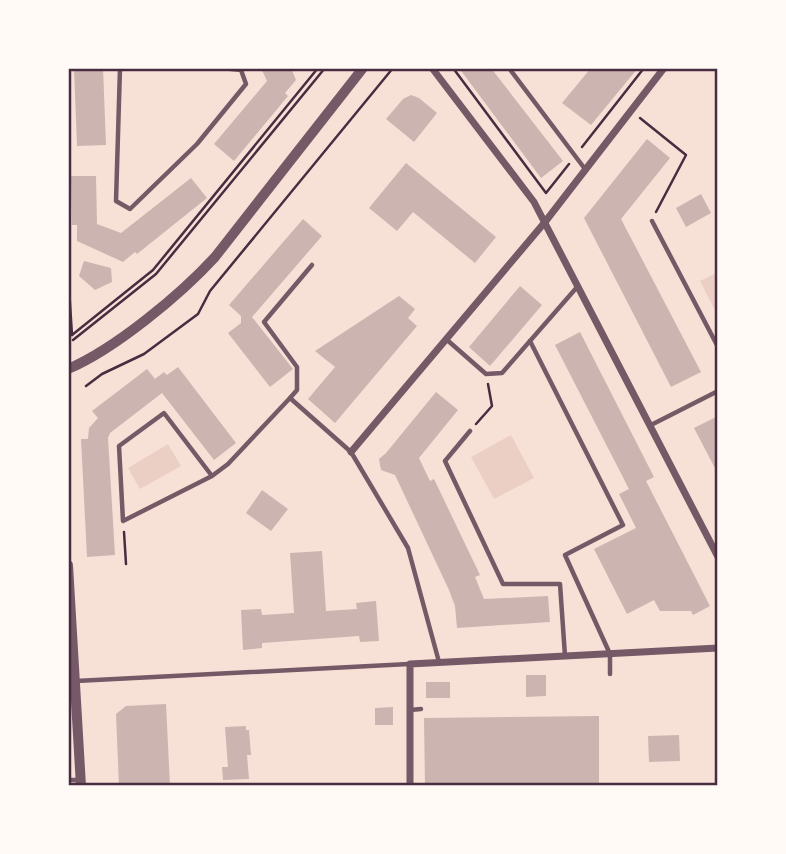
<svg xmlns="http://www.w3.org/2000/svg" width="786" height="854" font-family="Roboto,sans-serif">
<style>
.green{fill:#ebcfc5}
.building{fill:#ccb4b1}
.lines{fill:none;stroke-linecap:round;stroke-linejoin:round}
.path{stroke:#4a2c40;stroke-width:2.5}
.service{stroke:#755966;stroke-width:4.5}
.minor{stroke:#755966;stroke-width:7}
.tertiary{stroke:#755966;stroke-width:10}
.neatline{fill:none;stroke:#4a2c40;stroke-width:2.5}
</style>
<rect width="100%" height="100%" fill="#f7e1d7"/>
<g class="green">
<polygon points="718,272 718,316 700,281"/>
<polygon points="511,435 534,478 494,499 471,457"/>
<polygon points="168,444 181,466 140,489 128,468"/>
</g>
<g class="building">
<polygon points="74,68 103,68 106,145 77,146"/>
<polygon points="261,68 291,68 296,80 285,93 288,96 234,161 214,144 267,81"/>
<polygon points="459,68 491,68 563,161 541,178"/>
<polygon points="591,68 638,68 591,125 562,103"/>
<polygon points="411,95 419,98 437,113 414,142 386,119 403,99"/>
<polygon points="647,139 670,158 621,219 701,372 671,387 584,218"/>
<polygon points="406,163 496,237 475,263 413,212 397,231 369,208"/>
<polygon points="71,176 96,176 97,224 121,233 191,178 207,198 137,254 135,252 123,262 77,241 77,225 72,225"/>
<polygon points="701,194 711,213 686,227 676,208"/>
<polygon points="303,219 322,236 252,317 293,369 270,387 228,333 241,323 241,316 229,305"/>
<polygon points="84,261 111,268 112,282 95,290 79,276"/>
<polygon points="520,286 542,305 490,366 469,347"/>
<polygon points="399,296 415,309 408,318 417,326 335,423 308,399 335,367 315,351"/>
<polygon points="580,332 654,477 646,481 710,606 693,615 691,611 660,611 654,600 627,614 594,549 636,528 619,494 629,489 555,345"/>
<polygon points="178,367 236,443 214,460 162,393 110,433 108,438 115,555 87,557 81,439 88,439 89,428 98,418 92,411 147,369 155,379 164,372 167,375"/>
<polygon points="436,392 458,410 419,458 430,481 434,479 480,575 475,577 484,599 548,596 550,622 457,628 455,606 449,590 395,475 381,470 379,459 386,453"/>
<polygon points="718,416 718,474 694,428"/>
<polygon points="262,490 288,509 271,531 246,513"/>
<polygon points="322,551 326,611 357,609 356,603 376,601 379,641 360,642 359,636 262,643 262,648 243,650 241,610 261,609 262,615 294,613 290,553"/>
<polygon points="526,675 546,675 546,696 526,697"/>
<rect x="426" y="682" width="24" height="16"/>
<polygon points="166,704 170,786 119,786 116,714 126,706"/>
<polygon points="393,707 393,725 375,725 375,708"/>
<polygon points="599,716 599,786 425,786 424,718"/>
<polygon points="246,726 246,730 249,730 251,755 247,755 249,779 223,780 222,767 228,767 225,727"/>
<polygon points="679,735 680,761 649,762 648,736"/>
</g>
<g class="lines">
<g class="path">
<polyline points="453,68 546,193 569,164"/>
<polyline points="640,118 686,155 656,212"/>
<polyline points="582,147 644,68"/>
<polyline points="68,272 72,335"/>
<polyline points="72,335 153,270 318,68"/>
<polyline points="73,340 156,274 325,68"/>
<polyline points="86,386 102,374 144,354 198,314 210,291 393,68"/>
<polyline points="476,424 492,406 488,384"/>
<polyline points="124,532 126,564"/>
</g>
<g class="service">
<polyline points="120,68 116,201 130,209 197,144 246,84 241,70 222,68"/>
<polyline points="509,68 585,169"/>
<polyline points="652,221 718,347"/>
<polyline points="446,339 486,374 502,373 578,286"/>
<polyline points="530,341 623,525 565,555 610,654 610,674"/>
<polyline points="290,398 297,390 297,367 264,322 312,265"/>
<polyline points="651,425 718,391"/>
<polyline points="470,431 445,461 503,584 560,584 565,656"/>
<polyline points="212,476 164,413 119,446 123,521 212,476 228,464 290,398 351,452 408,548 439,662"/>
<polyline points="76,681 409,664"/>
<polyline points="410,710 421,709"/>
<polyline points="68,780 80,780"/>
</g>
<g class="minor">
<polyline points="432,68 534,202 718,557"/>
<polyline points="351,452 545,222 664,68"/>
<polyline points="410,786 410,664 718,648"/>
</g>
<g class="tertiary">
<path d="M68 369C115 349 180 295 215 257L363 68"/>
<polyline points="68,565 81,786"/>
</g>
</g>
<rect width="786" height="854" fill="none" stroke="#fffaf5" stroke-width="140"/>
<rect x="70" y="70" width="646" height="714" class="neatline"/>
</svg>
